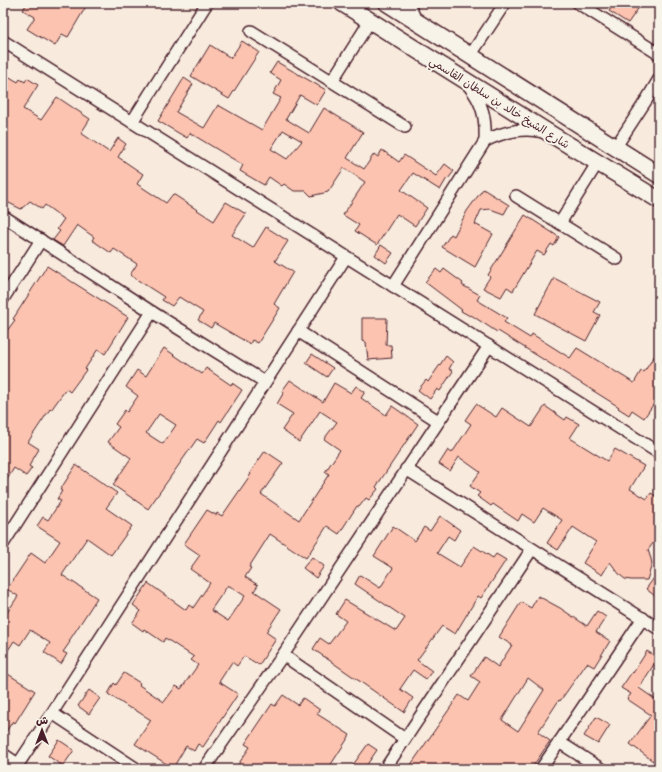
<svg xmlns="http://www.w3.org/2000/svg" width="662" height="772" font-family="'Playpen Sans','Playpen Sans Arabic',sans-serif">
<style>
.building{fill:#fcc4b0;stroke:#4a1f2b;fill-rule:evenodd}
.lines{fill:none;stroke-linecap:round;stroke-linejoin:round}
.street-casing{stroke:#4a1f2b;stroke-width:14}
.secondary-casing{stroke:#4a1f2b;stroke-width:19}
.street{stroke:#f7f3e8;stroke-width:11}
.secondary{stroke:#f7f3e8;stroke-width:16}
.labels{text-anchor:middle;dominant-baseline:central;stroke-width:4;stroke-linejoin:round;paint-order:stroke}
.street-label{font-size:11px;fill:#4a1f2b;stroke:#f7f3e8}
</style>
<rect width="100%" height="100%" fill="#f8eadd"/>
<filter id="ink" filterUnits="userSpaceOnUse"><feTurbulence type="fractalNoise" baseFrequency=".025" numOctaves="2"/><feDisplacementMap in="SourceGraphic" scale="8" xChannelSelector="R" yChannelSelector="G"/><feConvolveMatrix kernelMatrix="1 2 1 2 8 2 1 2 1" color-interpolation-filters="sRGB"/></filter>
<g filter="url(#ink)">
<g class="building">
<polygon points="27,3 88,3 68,37 62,34 55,46 27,29 35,17 23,10"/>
<polygon points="614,3 642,3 628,23 609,11"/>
<polygon points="242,41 259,52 229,99 191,76 210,45 231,58"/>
<path d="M277 62 326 90 317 105 300 95 286 119 309 133 324 108 363 132 347 158 364 169 374 154 378 157 382 150 399 162 404 155 436 176 445 164 454 171 448 179 447 178 440 190 413 173 401 190 427 208 415 226 397 214 377 245 355 231 359 225 343 215 365 182 344 168 328 192 311 196 306 191H294L284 184 282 186 269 177 264 185 240 171 243 165 190 133 187 138 158 121 184 78 193 84 176 112 204 128 218 105 262 130 281 98 273 94 281 80 270 73ZM283 130 302 141 287 159 271 149Z"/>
<polygon points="3,73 18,82 20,79 25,82 27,78 38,85 23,109 41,120 57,97 90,119 81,133 109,152 118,138 126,144 118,157 143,174 137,184 166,203 173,194 214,221 226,202 246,214 232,235 253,248 266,227 288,241 275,261 293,272 274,304 280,308 258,343 252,340 250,344 214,323 211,328 198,320 203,312 179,297 172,306 162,300 164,297 130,275 137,264 114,249 111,253 92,240 94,237 77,225 63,246 53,240 60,231 57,229 64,219 45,205 42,209 30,201 21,209 3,200"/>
<polygon points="483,189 509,205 504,214 490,209 481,210 475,224 493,234 475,267 442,247 451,234 454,236 467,211"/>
<polygon points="525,215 559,237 554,246 551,244 544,255 537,251 513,291 507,287 501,297 483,288 490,277 488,275"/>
<polygon points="381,245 393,253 386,263 375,255"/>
<polygon points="47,266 128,317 105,354 98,349 85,369 86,370 70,392 66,389 51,410 50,409 28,442 39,449 29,466 32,468 26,476 14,468 3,486 3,336 15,320 13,319"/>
<polygon points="436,269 441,273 444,269 463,283 462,285 480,295 477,300 507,318 504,322 530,338 532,334 570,358 577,348 634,383 641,371 644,372 659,349 659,396 644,418 632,410 629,415 618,408 619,407 498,331 497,332 471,315 470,316 461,311 462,310 425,282"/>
<polygon points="554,278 600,302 594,312 600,315 586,341 535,314"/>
<polygon points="362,318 387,318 386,345 391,345 392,358 368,360 366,342 362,341"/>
<path d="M164 348 202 374 206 368 231 385 232 383 242 390 221 422 219 420 204 443 197 439 148 509 113 485 131 458 108 442 119 427 115 424 125 410 127 412 138 396 126 387 137 370 146 376ZM159 414 176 425 163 444 146 433Z"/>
<polygon points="312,354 333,368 327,377 306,363"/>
<polygon points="446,356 453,362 449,369 453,371 440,391 437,389 430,399 418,390 426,380 428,382"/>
<path d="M290 380 323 402 334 383 351 393 356 386 365 392 361 398 386 415 392 406 418 424 376 487 378 489 369 500 366 498 359 507 357 506 339 534 327 526 306 558 270 534 249 567 251 568 245 577 258 585 254 591 281 609 266 632 276 639 259 665 244 656 237 666 232 662 219 682 238 694 203 747 198 744 194 751 186 746 173 768 135 744 151 720 132 708 131 709 108 694 114 683 116 685 124 673 140 683 139 685 164 702 176 686 181 689 198 665 191 660 194 657 165 638 163 642 144 629 143 631 132 623 141 611 133 605 148 583 186 610 189 605 193 608 210 583 190 569 200 555 184 544 207 510 216 515 217 513 222 516 251 474 250 473 265 451 283 463 261 494 299 520 329 474 325 472 340 450 324 439 337 422 320 411 299 442 282 430 293 414 277 404 284 392 282 391ZM228 585 245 596 228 621 211 610Z"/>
<polygon points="476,404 496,417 502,408 531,427 545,406 565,420 567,417 579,424 570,438 607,461 615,449 644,466 630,489 647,499 651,493 659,498 659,535 648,550 651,559 652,564 647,580 631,580 625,579 620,575 610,562 602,575 583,563 596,542 573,527 558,550 547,543 562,520 543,508 534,522 522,514 518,521 493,504 491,506 477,496 480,493 470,486 480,472 459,457 450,471 439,464 448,450 452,453 471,424 465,420"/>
<polygon points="76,465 117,493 106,508 132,526 111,555 87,538 62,575 97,598 69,641 70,642 63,652 67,654 61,664 44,652 50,643 30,630 20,645 14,641 3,658 3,619 18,596 7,589 31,553 45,563 60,541 37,526 43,517 48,520 61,501 57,499 62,491 60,490"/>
<polygon points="440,516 460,530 454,540 448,536 437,553 460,567 474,546 493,558 496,554 506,560 481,598 478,596 455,634 442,626 417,660 432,671 426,679 413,670 400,689 413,698 404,712 313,649 320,638 329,644 346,621 336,614 345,600 396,631 405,618 355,584 360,575 380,588 393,568 374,556 393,526 415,541 424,527 430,531"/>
<polygon points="312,557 324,566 316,578 303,568"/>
<polygon points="659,571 659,599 646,589"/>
<path d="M538 596 560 608 587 626 597 611 606 617 596 632 610 641 594 667 587 663 560 701 559 700 538 732 550 741 531 769H408L459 695 468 701 480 682 471 676 484 657 498 667 512 645 499 637 521 602 531 608ZM528 678 544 690 518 731 502 720Z"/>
<polygon points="647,651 658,658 639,688 659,702 659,753 653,761 630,744 651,715 627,699 631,694 621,688 632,672 633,673"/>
<polygon points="3,671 35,691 15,723 13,721 3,736"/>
<polygon points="89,690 100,698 89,714 78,706"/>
<polygon points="283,695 298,705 303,698 320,710 317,714 350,735 328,769 235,769 250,747 245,744 272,704 275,706"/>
<polygon points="596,717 610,725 598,744 584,736"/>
<polygon points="59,740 74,750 63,766 48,756"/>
<polygon points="368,744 377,750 364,769 350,769"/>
</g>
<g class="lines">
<g class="street-casing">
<g id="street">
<polyline points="408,3 416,20"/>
<polyline points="578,3 659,54"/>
<polyline points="251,31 405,127"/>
<polyline points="3,41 659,453"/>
<polyline points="470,56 505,3"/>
<polyline points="332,81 370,21"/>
<polyline points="132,122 207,3"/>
<path d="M485 141C503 132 523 127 543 132"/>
<polyline points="615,148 647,99 659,79"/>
<polyline points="516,196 617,259"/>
<polyline points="3,216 152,312 265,382"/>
<polyline points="560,223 598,162"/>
<path d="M393 286 485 141C486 119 483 103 469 86"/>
<polyline points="3,299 41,240"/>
<polyline points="298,331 438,421"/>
<polyline points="406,469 659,629"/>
<polyline points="3,544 152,312"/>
<polyline points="283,655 405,739"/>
<polyline points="52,713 137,769"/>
<polyline points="559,742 601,769"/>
<polyline points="3,754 18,764"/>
<polyline points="15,769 52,713 346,257"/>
<polyline points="204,769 283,655 489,346"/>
<polyline points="385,769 532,549"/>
<polyline points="541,769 643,618"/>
</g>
</g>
<g class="secondary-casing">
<g id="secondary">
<polyline points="342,3 549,133 659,200"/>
<polyline points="387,3 659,175"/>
</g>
</g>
<use href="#street" class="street"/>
<use href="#secondary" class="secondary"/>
</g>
</g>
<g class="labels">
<g class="street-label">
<text transform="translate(500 102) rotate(32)">شارع الشيخ خالد بن سلطان القاسمي</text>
</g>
</g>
<rect width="662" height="772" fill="none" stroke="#f7f3e8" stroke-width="16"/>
<rect x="8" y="8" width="646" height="756" fill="none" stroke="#4a1f2b" stroke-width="1.5" filter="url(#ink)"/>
<g transform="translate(42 730)" stroke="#f7f3e8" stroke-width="3" paint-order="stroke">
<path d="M0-3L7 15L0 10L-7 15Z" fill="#4a1f2b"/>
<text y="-6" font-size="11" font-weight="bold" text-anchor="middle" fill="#4a1f2b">ش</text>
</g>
</svg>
